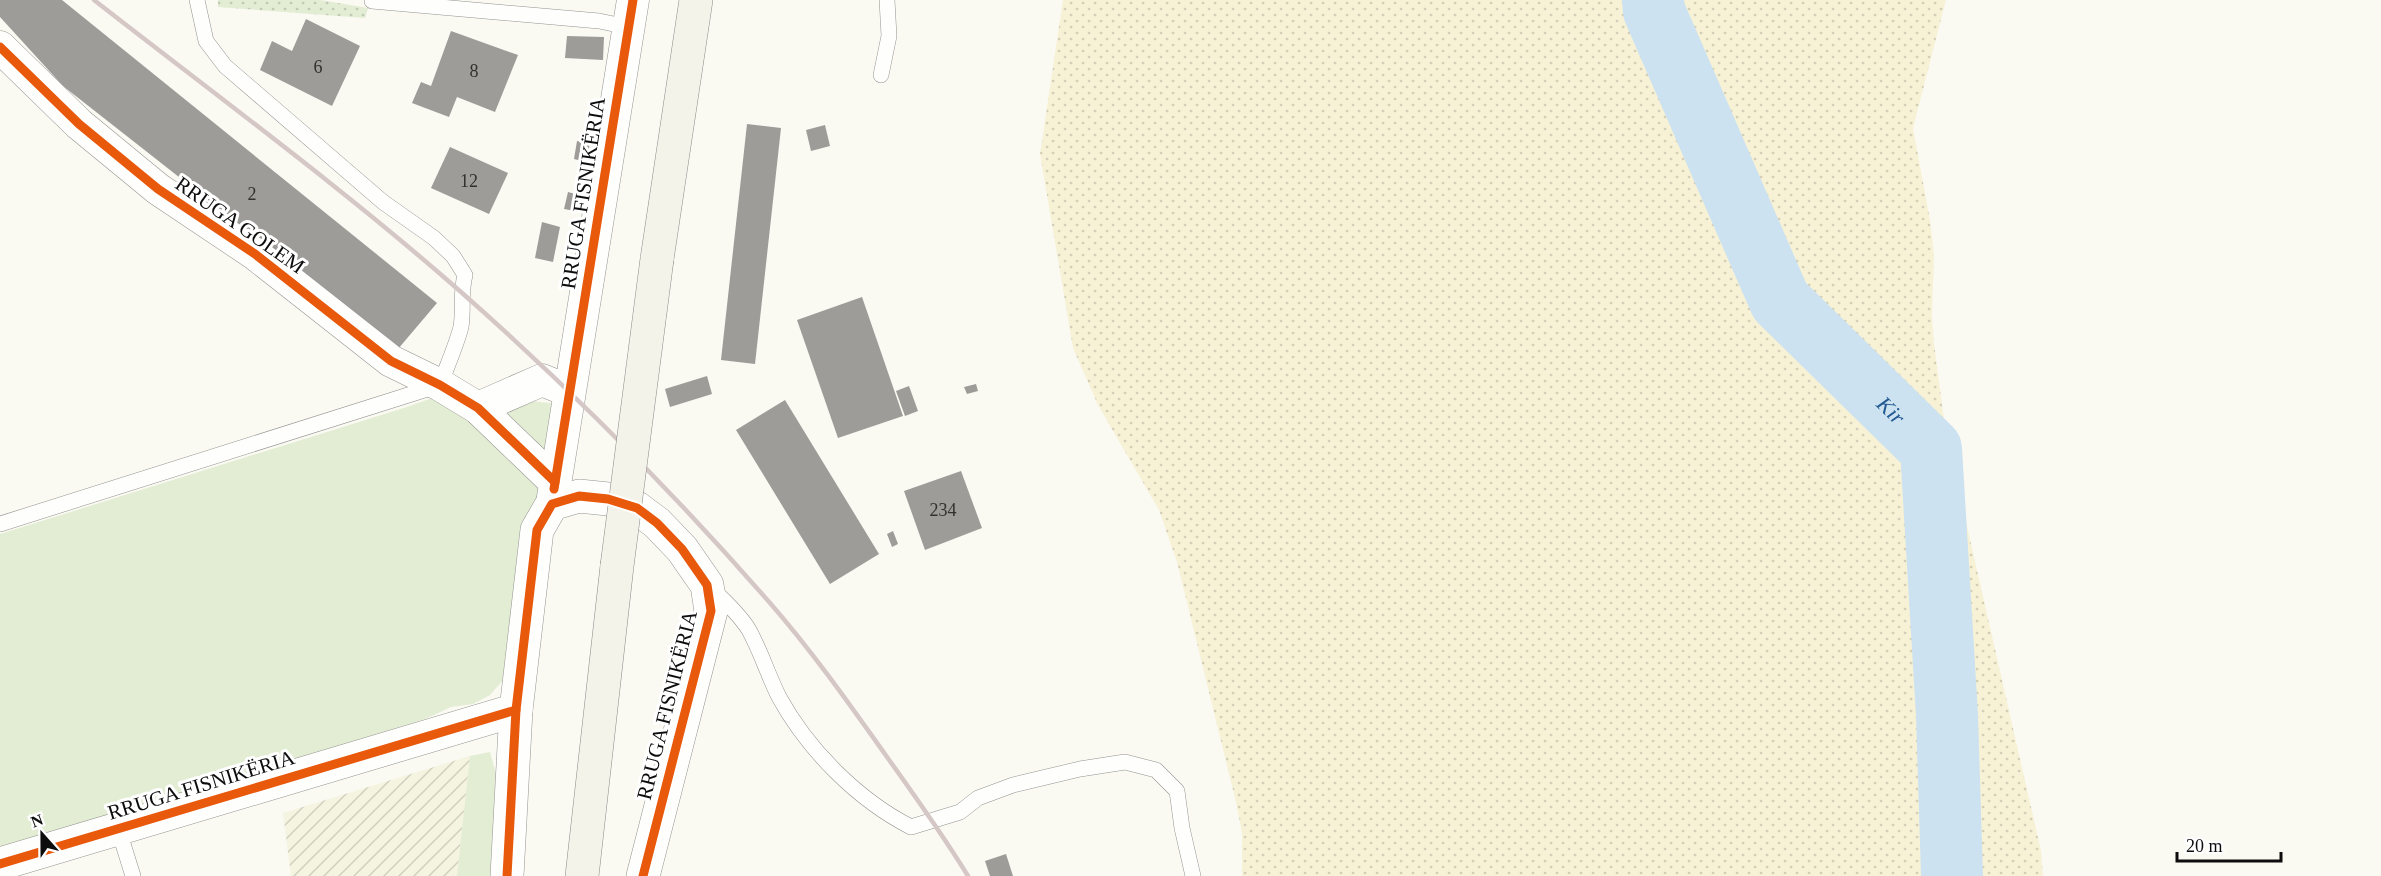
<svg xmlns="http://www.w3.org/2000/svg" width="2381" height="876" font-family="Georgia,serif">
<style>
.farmland{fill:url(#farmland-furrows)}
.grass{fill:#e2edd4}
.sand{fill:url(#sand-dots)}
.park{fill:url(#park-dots)}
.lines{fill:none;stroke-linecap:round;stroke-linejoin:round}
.river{stroke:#cce2f0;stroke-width:62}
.building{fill:#9e9c98}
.service-casing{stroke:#949390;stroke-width:16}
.minor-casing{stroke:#949390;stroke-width:33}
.tertiary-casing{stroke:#949390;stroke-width:34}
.secondary-casing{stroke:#8a8a87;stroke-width:34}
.service{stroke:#fefefd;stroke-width:15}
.minor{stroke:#fefefd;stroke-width:32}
.tertiary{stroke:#fefefd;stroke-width:33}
.secondary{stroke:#f3f3ea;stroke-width:33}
.rail{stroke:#d5c7c6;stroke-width:4.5}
.secondary-bridge-casing{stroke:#8a8a87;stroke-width:34;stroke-linecap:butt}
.secondary-bridge{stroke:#f3f3ea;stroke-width:33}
.cycleway-casing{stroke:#fff;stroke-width:13}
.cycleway{stroke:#e8590c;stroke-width:9}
.labels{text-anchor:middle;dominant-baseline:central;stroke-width:6;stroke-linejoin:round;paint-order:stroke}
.number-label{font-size:18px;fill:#313130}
.street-label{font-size:21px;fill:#0d0d0d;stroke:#fff}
.water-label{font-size:22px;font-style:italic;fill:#245b92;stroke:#fff}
</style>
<defs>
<pattern id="farmland-furrows" width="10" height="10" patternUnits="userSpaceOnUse" patternTransform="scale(1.5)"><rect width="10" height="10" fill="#f5f4e0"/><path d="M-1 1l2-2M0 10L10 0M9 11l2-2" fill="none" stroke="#d1d0bf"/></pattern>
<pattern id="sand-dots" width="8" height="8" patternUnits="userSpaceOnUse" patternTransform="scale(1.5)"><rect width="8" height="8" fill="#f7f2d6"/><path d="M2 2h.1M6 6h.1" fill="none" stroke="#d3ceb6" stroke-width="1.8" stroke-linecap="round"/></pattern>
<pattern id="park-dots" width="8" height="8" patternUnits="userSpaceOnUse" patternTransform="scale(1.5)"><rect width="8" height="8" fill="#e2edd4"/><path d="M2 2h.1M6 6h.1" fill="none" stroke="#c1cab5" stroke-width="1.8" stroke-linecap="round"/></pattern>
</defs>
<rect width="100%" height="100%" fill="#faf9f2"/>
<polygon class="farmland" points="470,756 457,876 291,876 283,813"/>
<g class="grass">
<polygon points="449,392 558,404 505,678 490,695 473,704 451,707 425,719 266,769 0,848 0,534 407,407"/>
<polygon points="490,752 498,781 494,876 457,876 470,756"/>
</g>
<polygon class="sand" points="1063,0 1946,0 1913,128 1930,220 1934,254 1932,315 1934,344 1946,434 2041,851 2043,876 1242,876 1242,833 1236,802 1177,562 1159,510 1098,405 1073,348 1040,154"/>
<polygon class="park" points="218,0 320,0 368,8 365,18 218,7"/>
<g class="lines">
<path class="river" id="s1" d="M1653 0 1654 11 1780 301 1931 449 1947 715 1952 876"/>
</g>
<g class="building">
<polygon points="0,0 62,0 437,303 398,349 63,86 0,17"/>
<polygon points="306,19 360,46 332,106 260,70 272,41 292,51"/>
<polygon points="451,31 518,55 495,112 457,97 449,117 412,103 421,82 431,86"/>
<polygon points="567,36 604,37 603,60 565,58"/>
<polygon points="747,124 781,128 755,364 721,360"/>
<polygon points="825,125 830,146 811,151 806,130"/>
<polygon points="577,141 590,143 586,162 574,159"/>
<polygon points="450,147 508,173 489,214 431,188"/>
<polygon points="568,192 579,195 575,211 564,209"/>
<polygon points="542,222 560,227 553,262 535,258"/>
<polygon points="862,297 903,416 838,438 797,320"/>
<polygon points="707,376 712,394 670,407 665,389"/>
<polygon points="976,384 978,391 967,394 964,387"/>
<polygon points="909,386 918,411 905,416 896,391"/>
<polygon points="785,400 879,554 830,584 736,430"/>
<polygon points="961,471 982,528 925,550 904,491"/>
<polygon points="893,531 898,544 892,547 887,534"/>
<polygon points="1006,854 1013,876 990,876 985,861"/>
</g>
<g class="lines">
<g class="service-casing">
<g id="service">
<polyline points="372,1 599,21 628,27"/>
<polyline points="881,75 889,36 887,0"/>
<path d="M0 524 440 385C447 366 456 346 461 327 464 308 460 295 465 275L453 256 434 238 383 202 225 66 206 41 197 0"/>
<path d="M712 589C725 601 740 615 749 630 761 652 768 675 779 697 808 750 858 800 911 827L960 812 978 798 1013 785 1080 769 1125 762 1156 770 1177 791 1182 828 1193 876"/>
<polyline points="118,828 133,876"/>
</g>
</g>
<g class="minor-casing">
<g id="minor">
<polyline points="0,47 79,124 158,189 255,254 391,361 440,385 478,408 555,482"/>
<polyline points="478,408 542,380 569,391"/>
<polyline points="553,497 633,0"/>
</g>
</g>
<g class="tertiary-casing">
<g id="tertiary">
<polyline points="0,864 516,710"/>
<polyline points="507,876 516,710 537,530 552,504 579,496 608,499 637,508 657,523 682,549 707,585 711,611 643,876"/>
</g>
</g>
<g class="secondary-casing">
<g id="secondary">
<polyline points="657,259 696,0"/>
<polyline points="582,876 617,566"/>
</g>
</g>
<use href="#service" class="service"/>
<use href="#minor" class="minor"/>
<use href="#tertiary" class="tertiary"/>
<use href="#secondary" class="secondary"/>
<path class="rail" d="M94 0C217 96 344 189 461 292 570 388 674 493 770 603 812 651 850 705 887 757 915 796 943 835 968 876"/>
<g class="secondary-bridge-casing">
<polyline id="secondary-bridge" points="617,566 657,259"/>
</g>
<use href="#secondary-bridge" class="secondary-bridge"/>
<g class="cycleway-casing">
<g id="cycleway">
<polyline points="0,47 79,124 158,189 255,254 391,361 440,385 478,408 555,482"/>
<polyline points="554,489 633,0"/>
<polyline points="0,864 516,710"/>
<polyline points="507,876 516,710 537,530 552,504 579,496 608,499 637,508 657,523 682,549 707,585 711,611 643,876"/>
</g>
</g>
<use href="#cycleway" class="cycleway"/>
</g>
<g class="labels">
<g class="number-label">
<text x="318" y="67">6</text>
<text x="474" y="71">8</text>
<text x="469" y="181">12</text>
<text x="252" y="194">2</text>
<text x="943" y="510">234</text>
</g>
<g class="street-label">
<text transform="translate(583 193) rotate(-81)">RRUGA FISNIKËRIA</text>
<text transform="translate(240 225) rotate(35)">RRUGA GOLEM</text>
<text transform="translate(667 705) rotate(-76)">RRUGA FISNIKËRIA</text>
<text transform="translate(201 785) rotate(-17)">RRUGA FISNIKËRIA</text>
</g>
<g class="water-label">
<text stroke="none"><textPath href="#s1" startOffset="483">Kir</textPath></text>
</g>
</g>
<g transform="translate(42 834) rotate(339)" stroke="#ffffff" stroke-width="4.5" paint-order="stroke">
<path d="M0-4.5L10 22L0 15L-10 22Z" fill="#0d0d0d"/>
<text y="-9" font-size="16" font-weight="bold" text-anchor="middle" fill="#0d0d0d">N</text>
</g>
<path d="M2177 852v9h104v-9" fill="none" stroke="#0d0d0d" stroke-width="3"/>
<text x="2186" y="852" font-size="18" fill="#0d0d0d" stroke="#ffffff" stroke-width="4.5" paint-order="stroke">20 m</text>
</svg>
